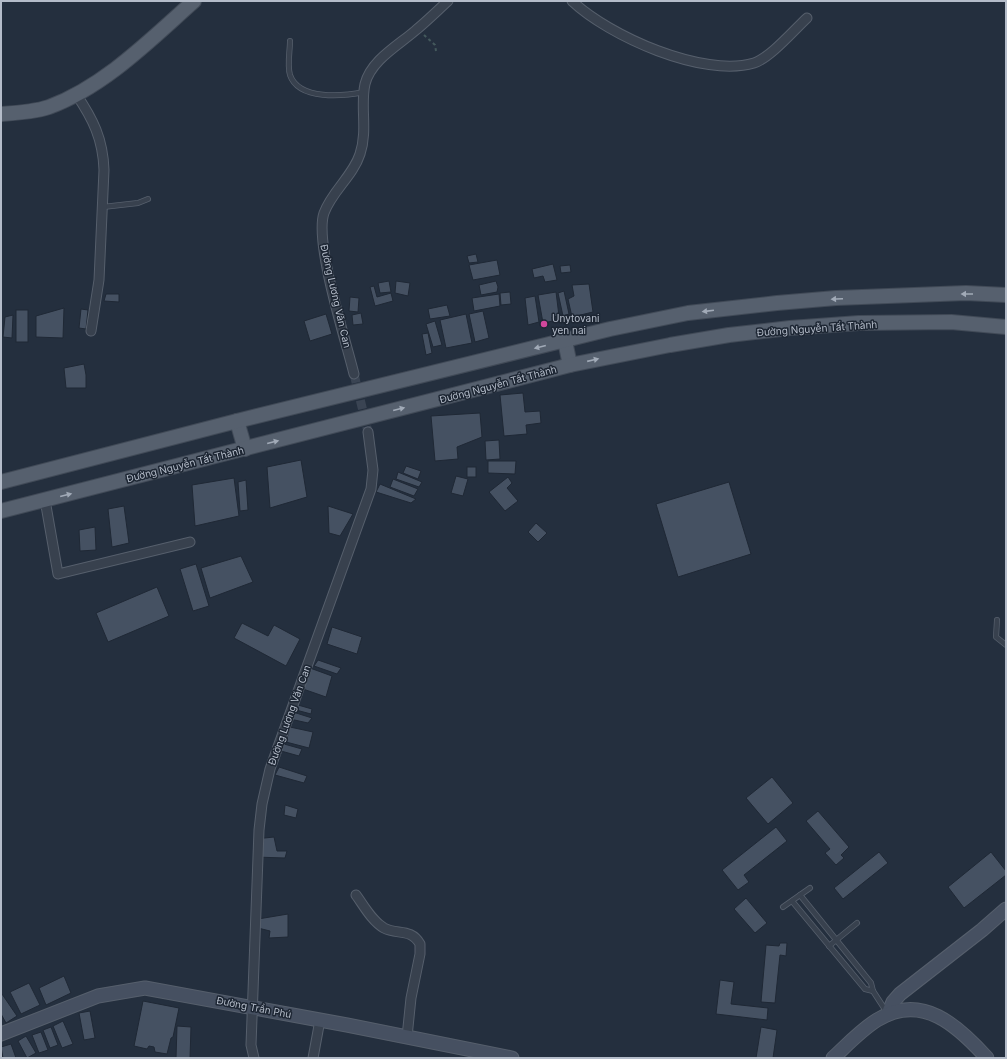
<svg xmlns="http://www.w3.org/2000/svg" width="1007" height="1059" font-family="Inter,sans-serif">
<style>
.building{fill:#455162;stroke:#1f2835}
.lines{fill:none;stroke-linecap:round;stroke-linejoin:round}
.street-tunnel{stroke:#3a4453;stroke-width:9;stroke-dasharray:9 4.5;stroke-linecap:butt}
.lane-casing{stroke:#565f6c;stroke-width:6}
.street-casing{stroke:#565f6c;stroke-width:11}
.secondary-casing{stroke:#565f6c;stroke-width:15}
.primary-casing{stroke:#414a57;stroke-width:16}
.path{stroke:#44595c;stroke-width:2;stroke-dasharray:3 3;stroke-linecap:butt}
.lane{stroke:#38414e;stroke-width:4.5}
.street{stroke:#38414e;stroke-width:9}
.secondary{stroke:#465061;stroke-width:13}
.primary{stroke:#56606e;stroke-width:14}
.oneway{fill:#a1aab7}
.hotel-dot{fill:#d1479c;stroke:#1d2633;stroke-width:1.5}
.labels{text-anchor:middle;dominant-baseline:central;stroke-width:3;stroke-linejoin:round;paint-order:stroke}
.street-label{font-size:10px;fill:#b4bcc9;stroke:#1d2633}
.poi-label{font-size:10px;fill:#b4bcc9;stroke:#1d2633;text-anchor:start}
</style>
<rect width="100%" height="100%" fill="#242f3e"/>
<g class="building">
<polygon points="476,254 478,262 469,263 467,256"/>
<polygon points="497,260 500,275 473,280 469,265"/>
<polygon points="553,264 557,280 545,282 543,276 534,278 532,269"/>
<polygon points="570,265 571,272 561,273 560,266"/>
<polygon points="389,281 391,292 380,293 378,283"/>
<polygon points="396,281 410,283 408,296 395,293"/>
<polygon points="496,281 498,287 497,292 481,295 479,285"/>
<polygon points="589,284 593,312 572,317 568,299 574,296 572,285"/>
<polygon points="374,286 377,297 391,293 393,301 375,306 370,287"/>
<polygon points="564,291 569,314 563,316 558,293"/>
<polygon points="510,292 511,304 501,305 500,293"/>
<polygon points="556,292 559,316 552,317 553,321 543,323 538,295"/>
<polygon points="106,294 119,294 119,302 104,301"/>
<polygon points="499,294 500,306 474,311 472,298"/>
<polygon points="535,296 539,322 528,325 525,298"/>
<polygon points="350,297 359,298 358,312 349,311"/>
<polygon points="447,305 450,316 430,319 428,309"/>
<polygon points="64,308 63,338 36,337 36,316"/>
<polygon points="81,309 88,310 86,329 79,328"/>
<rect x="16" y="310" width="12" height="32"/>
<polygon points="483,311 489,338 475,342 469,314"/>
<polygon points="361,313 363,324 353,325 352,315"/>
<polygon points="326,314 332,334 310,341 304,321"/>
<polygon points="466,314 472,343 446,348 440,320"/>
<polygon points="13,315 12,338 3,337 5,317"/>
<polygon points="435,321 442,345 433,347 426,324"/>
<polygon points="428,333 432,353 426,355 422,334"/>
<polygon points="84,364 86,375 86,388 66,388 64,368"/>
<polygon points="523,393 525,412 540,411 541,423 526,425 527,434 504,436 500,395"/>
<polygon points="480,413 482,437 457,447 458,459 435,461 431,416"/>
<polygon points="499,440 500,459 486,460 485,441"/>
<polygon points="301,460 307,497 270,508 267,467"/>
<polygon points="488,461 516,461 515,474 488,473"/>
<polygon points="406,466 421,471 418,479 403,473"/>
<rect x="467" y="467" width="9" height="10"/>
<polygon points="398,472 422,482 419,487 396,479"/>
<polygon points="456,476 468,479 463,496 451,493"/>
<polygon points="508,477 512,483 507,488 518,501 505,511 489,492"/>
<polygon points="234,478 239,516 195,526 192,485"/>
<polygon points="393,479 418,489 414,496 390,487"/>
<polygon points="246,480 248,510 240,511 238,482"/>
<polygon points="729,482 751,554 678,577 656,504"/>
<polygon points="380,484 416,499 411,503 376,492"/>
<polygon points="124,506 129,543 112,547 108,509"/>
<polygon points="328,506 353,514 340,536 329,533"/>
<polygon points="536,523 547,533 538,542 528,532"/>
<polygon points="95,527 96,550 80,551 79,530"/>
<polygon points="241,556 253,582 210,598 201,568"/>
<polygon points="196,564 209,606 193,611 180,569"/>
<polygon points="157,587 169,616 108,642 96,613"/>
<polygon points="242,623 268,636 274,625 300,639 286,666 234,638"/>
<polygon points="332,627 362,637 357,654 327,644"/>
<polygon points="318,660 341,668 337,674 314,666"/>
<polygon points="310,668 332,676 326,697 303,689"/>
<polygon points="298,705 312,709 311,714 296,710"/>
<polygon points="293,712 312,718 308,723 290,719"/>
<polygon points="290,727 313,732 309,748 286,742"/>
<polygon points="284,744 302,749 299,756 281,751"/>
<polygon points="279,767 307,776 304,783 275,775"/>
<polygon points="772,777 793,803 768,824 746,798"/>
<polygon points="285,805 298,809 296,818 284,815"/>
<polygon points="818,811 849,847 841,855 844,858 836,865 825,853 830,849 806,821"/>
<polygon points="776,827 787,841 744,875 749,882 738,890 722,870"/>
<polygon points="274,837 277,851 287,851 285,858 255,857 255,839"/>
<polygon points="879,852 888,863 843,899 834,888"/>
<polygon points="991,852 1006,871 1006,875 964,908 948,887"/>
<polygon points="746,898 767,923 755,933 734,909"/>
<polygon points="288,914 288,937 269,938 270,931 258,928 258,919"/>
<polygon points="780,943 787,943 786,956 780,955 775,1003 761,1002 766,945 779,946"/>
<polygon points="64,976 71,993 46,1005 39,988"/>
<polygon points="720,980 734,982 731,1004 768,1008 767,1020 716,1014"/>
<polygon points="29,983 40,1005 21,1014 10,992"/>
<polygon points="1,994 2,994 17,1016 6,1023 1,1014"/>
<polygon points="143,1001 179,1008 173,1037 171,1038 167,1054 155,1052 154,1047 149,1046 147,1049 134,1046"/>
<polygon points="90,1011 95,1038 84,1040 79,1013"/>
<polygon points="63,1021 73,1044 62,1048 53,1026"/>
<polygon points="177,1026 191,1027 190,1058 176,1058"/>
<polygon points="51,1027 58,1045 50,1048 43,1030"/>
<polygon points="761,1027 777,1030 773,1058 756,1058"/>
<polygon points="41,1032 48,1050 39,1053 32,1035"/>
<polygon points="26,1036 36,1053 27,1058 18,1041"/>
<polygon points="11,1044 16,1058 3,1058 1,1047"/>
</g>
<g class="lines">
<polyline class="street-tunnel" points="354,374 368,432"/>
<g class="lane-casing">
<g id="lane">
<path d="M290 41C290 51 287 65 290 75 299 101 344 96 364 92"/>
<polyline points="103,207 138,203 148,199"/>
<polyline points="997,620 996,637 1006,645"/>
<polyline points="792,901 865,989 873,991 871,983 800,895"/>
<polyline points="783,907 810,888"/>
<polyline points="829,946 857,923"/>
<polyline points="873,991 886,1011"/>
</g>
</g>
<g class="street-casing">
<g id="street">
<path d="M572 1C609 36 703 78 754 63 770 58 794 30 807 18"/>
<path d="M76 94C93 119 103 139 104 170L99 280 91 331"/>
<path d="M354 374C346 341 314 242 324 213 332 191 353 176 360 154 368 130 360 106 365 84 371 60 399 45 416 30 427 21 437 11 448 1"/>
<polyline points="45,500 58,574 190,542"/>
<path d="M356 895C364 906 372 921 384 928 397 935 411 928 420 944V954L411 998 407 1037"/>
<polyline points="254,1058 251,1045 259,830 262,804 270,769 371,489 373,470 368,432"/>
<polyline points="313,1058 320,1020"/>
</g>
</g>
<g class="secondary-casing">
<g id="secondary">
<polyline points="888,1014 893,1002 900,994 982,930 1006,909"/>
<polyline points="1,1034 98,996 145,988 347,1025 512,1058"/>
<path d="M833 1058C847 1045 861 1030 877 1020 922 992 958 1026 987 1058"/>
</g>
</g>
<g class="primary-casing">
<g id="primary">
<path d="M1 114C17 113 34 112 49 107 105 86 150 40 194 1"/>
<polyline points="565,341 570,365"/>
<polyline points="237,421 245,449"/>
<polyline points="1,482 237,421 610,329 688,313 777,303 836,298 966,293 1006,295"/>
<polyline points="1,511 570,365 670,345 729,335 790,328 859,323 951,322 1006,327"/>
</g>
</g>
<polyline class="path" points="424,35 435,45 436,51"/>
<use href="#lane" class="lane"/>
<use href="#street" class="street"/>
<use href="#secondary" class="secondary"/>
<use href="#primary" class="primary"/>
</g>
<defs><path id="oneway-solid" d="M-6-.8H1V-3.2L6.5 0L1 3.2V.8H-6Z"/></defs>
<g class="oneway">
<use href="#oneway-solid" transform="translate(967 294) rotate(180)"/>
<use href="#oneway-solid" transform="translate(837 299) rotate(177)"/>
<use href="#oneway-solid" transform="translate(708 311) rotate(173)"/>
<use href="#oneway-solid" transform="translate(540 347) rotate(166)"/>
<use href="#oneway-solid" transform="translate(593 360) rotate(-13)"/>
<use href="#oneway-solid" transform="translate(399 409) rotate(-14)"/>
<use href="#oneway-solid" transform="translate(273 442) rotate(-14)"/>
<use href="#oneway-solid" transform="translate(66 495) rotate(-14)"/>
</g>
<circle class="hotel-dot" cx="544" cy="324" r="4"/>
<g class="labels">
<g class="street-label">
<text transform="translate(336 296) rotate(77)">Đường Lương Văn Can</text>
<text transform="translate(817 328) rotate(-4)">Đường Nguyễn Tất Thành</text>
<text transform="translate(498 384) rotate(-15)">Đường Nguyễn Tất Thành</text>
<text transform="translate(185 464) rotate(-14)">Đường Nguyễn Tất Thành</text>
<text transform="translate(289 715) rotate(-70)">Đường Lương Văn Can</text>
<text transform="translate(254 1007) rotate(11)">Đường Trần Phú</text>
</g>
<g class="poi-label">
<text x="552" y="318">Unytovani<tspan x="552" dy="12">yen nai</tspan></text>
</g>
</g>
<rect width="1007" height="1059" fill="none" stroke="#b4bcc9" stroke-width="4"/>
</svg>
